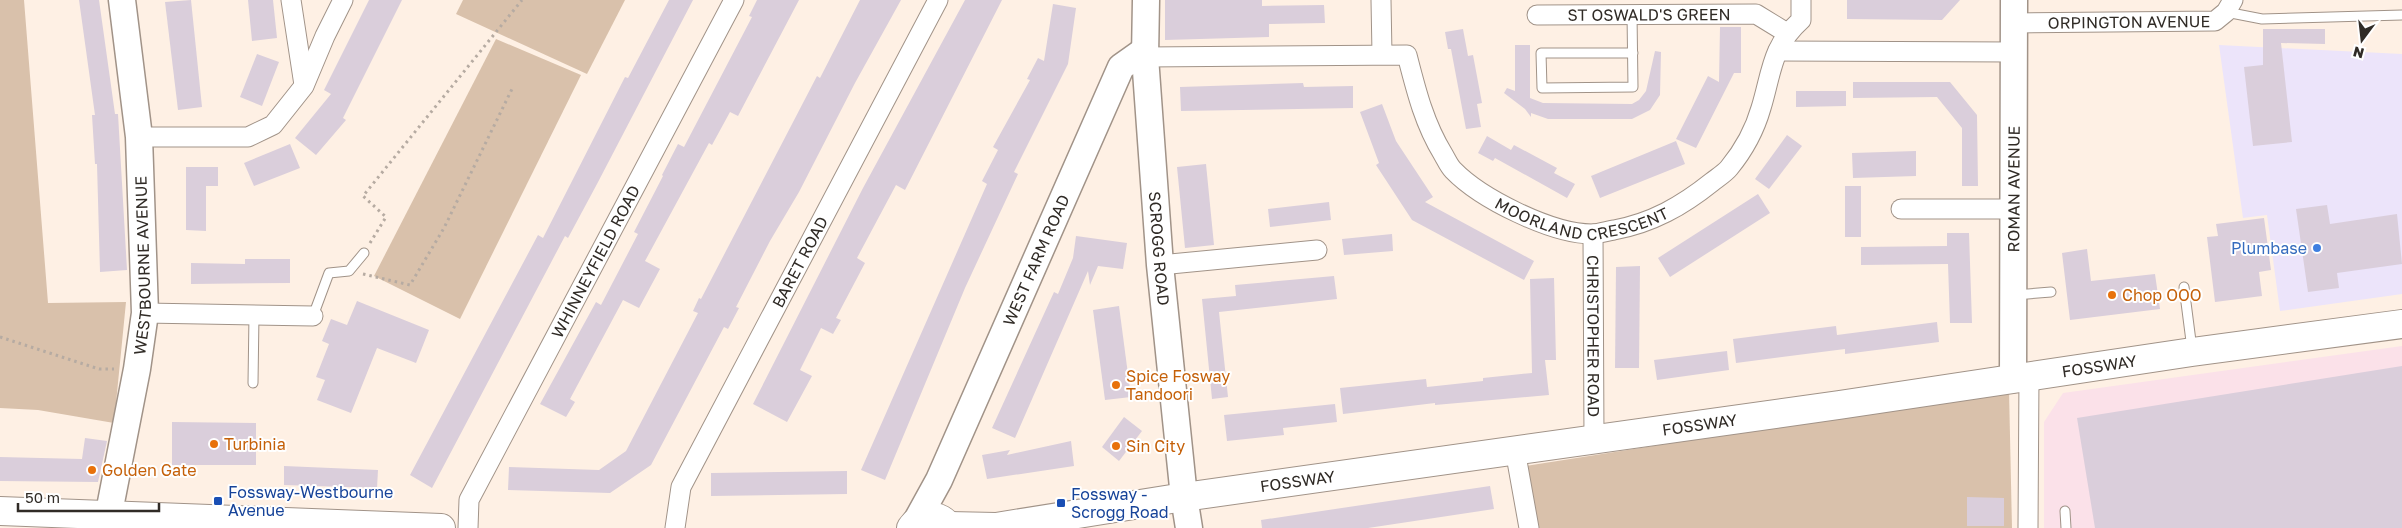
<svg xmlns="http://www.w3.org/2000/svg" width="2402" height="528" font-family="'Golos Text',sans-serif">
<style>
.commercial{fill:#ece4fa}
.industrial{fill:#fbe1e9}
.green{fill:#d9c1ab}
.building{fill:#dacedb}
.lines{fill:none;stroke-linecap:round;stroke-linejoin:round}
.lane-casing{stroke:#a19388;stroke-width:11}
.street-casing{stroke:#a19388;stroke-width:21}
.secondary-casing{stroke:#a19388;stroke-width:29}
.primary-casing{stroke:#a19388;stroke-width:30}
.path{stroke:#b6aba2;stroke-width:3;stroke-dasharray:2.5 4;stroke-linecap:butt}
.lane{stroke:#fff;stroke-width:9}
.street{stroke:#fff;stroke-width:19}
.secondary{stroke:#fff;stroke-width:26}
.primary{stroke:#fff;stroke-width:28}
.shop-dot{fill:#3f7fe0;stroke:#fff;stroke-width:2}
.food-dot{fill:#e8710a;stroke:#fff;stroke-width:2}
.transit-dot{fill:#1a4fb4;stroke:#fff;stroke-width:2}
.labels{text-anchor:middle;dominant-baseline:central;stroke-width:4;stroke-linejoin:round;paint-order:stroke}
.street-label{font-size:16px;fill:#302b26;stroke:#fff}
.shop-label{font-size:16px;fill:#366cbe;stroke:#fff;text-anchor:end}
.food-label{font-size:16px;fill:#c56008;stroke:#fff;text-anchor:start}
.transit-label{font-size:16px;fill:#164399;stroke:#fff;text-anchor:start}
</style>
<rect width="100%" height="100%" fill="#fef0e4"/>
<polygon class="commercial" points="2219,45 2402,54 2402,294 2280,311 2267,215 2243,218"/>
<polygon class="industrial" points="2402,346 2402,528 2044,528 2044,422 2063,393"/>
<g class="green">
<polygon points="0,0 24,0 48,303 126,302 114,423 38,410 0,408"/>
<polygon points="463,0 625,0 587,74 456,14"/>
<polygon points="496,39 581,75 460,319 374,276"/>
<polygon points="2009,390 2012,528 1532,528 1519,467"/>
</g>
<g class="building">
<polygon points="79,0 99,0 115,114 118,114 127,270 100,272 97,164 95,164 92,115 95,115"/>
<polygon points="191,0 202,107 178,110 165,2"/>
<polygon points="248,0 273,0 277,38 252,41"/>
<polygon points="369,0 402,0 343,118 346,120 316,155 295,138 331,94 324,90"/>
<polygon points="669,0 693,0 597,184 568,238 565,236 432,488 410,475 538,235 543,238 625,77 628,78"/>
<polygon points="757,0 799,0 738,116 730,112 712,145 709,143 645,261 660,269 639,308 623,300 570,399 575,402 566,417 540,404 596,302 601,305 638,234 634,232 663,176 662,175 678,144 684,147 752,17 749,16"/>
<polygon points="860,0 901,0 855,83 799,192 770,241 736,307 739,308 728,329 724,327 651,465 610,493 508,490 509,467 599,470 626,451 698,313 693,311 699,298 701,299 817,76 820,78"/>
<polygon points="965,0 1002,0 905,190 896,185 857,258 865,263 836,318 841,320 833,334 821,328 800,370 812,376 787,422 753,404 863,188"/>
<polygon points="1165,0 1262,0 1262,6 1324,5 1325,23 1269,24 1269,37 1165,40"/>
<polygon points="1847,0 1960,0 1942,20 1847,19"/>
<polygon points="1053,4 1076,8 1068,64 1014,172 1018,174 965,288 885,480 861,470 987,184 982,181 998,150 993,147 1030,80 1027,79 1038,58 1044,61"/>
<polygon points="1720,27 1741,27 1741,73 1734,73 1696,148 1676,139 1708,76 1719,82"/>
<polygon points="1463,29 1468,56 1473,55 1482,103 1477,104 1481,127 1466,129 1451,49 1448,49 1445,32"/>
<polygon points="2263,29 2325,29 2325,44 2281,43 2292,142 2253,146 2244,67 2263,65"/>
<polygon points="1515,45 1530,45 1530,98 1543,103 1632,104 1639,100 1646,91 1655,51 1661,52 1660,95 1650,110 1632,119 1548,119 1531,113 1531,117 1525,109 1504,93 1507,88 1515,91"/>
<polygon points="257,54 279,62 262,106 240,97"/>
<polygon points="1853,82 1950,82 1977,115 1978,186 1962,186 1962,128 1937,97 1853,98"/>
<polygon points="1303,83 1304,87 1353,86 1353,108 1181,111 1180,87"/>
<polygon points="1796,91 1846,91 1846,106 1796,107"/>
<polygon points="1382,104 1396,141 1433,197 1425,202 1534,261 1524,280 1412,220 1376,165 1379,163 1360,112"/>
<polygon points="1787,135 1802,146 1769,189 1755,179"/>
<polygon points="1487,136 1511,150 1514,145 1557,168 1554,173 1575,184 1567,198 1495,158 1493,161 1478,153"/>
<polygon points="1676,141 1685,164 1600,198 1591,176"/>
<polygon points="290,144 300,168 254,186 244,163"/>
<polygon points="1916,151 1916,176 1853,178 1852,153"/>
<polygon points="1206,164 1214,245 1185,248 1177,167"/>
<polygon points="186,167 218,167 218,186 206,186 206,231 186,230"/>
<rect x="1845" y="186" width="16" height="51"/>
<polygon points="1758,194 1770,213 1670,277 1658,258"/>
<polygon points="1329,202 1331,220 1270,227 1268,209"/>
<polygon points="2327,205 2330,224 2397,214 2402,264 2337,273 2339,288 2308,292 2296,209"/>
<polygon points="2264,218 2271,270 2259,272 2262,296 2215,302 2207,237 2218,236 2216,224"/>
<polygon points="1947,233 1969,233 1972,323 1950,323 1948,264 1861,265 1861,247 1947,246"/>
<polygon points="1392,234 1393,251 1344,255 1342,239"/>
<polygon points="1076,236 1127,243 1123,269 1098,266 1090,285 1088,271 1015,438 992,428 1054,292 1058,294 1073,258"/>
<polygon points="2087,249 2091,281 2155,274 2160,309 2070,320 2062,253"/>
<polygon points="245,259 290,259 290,283 191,284 191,263 245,264"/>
<polygon points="1640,266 1639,368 1615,368 1616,267"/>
<polygon points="1334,276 1337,299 1219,312 1228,397 1212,399 1202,299 1236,296 1235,285"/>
<polygon points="1554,278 1556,360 1545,360 1549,395 1435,405 1435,403 1343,414 1340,388 1426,379 1427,387 1483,381 1483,378 1532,373 1530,279"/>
<polygon points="357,301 429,330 416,363 377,348 351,413 317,400 325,380 316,377 329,344 322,341 331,319 347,325"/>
<polygon points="1119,306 1131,397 1105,400 1093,310"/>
<polygon points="1937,322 1939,342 1845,354 1845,349 1736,363 1733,339 1836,326 1837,335"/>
<polygon points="1727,351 1729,370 1657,380 1654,360"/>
<polygon points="2402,366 2402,528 2095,528 2077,418"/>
<polygon points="1335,404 1337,422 1283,428 1284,435 1227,441 1224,415"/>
<polygon points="1124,417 1142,431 1119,461 1102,447"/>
<polygon points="172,422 256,423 256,465 172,465"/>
<polygon points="85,438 107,441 98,482 0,481 0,457 82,459"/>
<polygon points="1071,441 1074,466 987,479 982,455 1010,450 1007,455"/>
<polygon points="284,466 378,470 377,488 284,485"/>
<polygon points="847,471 847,494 711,496 711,473"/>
<polygon points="1490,486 1494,509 1368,528 1262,528 1261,520"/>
<polygon points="1967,497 2004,498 2004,526 1967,526"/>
</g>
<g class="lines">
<g class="lane-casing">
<g id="lane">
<polyline points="2226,12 2262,19 2402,15"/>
<polyline points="1632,14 1633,87 1542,88 1541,53 1633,53"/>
<polyline points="2184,287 2192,349"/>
<polyline points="2015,295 2051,292"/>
<polyline points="313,316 329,273 349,271 364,253"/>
<polyline points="253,383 254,315"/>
<polyline points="2065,511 2066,528"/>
</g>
</g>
<g class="street-casing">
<g id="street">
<polyline points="291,0 304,85"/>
<polyline points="1381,0 1382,54"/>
<path id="s1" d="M1537 15 1756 14 1787 33"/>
<path id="s2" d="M2014 23 2215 21 2226 12 2233 0"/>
<polyline points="1778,51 2013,52"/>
<path id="s3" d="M1145 57 1407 55C1416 90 1424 123 1443 154 1446 159 1449 166 1453 170 1481 199 1552 234 1592 234 1599 234 1607 231 1614 230 1652 223 1682 206 1712 182 1717 178 1725 173 1729 168 1743 151 1755 129 1761 108 1772 72 1771 47 1801 20V0"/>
<polyline points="139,137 248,137 273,125 304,86 325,36 343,0"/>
<polyline points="1901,209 2015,209"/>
<path id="s4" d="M1593 234 1594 438"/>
<polyline points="1160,265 1317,250"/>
<polyline points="145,313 313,316"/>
<polyline points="1515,450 1529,528"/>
<path id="s5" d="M468 528 469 500 734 0"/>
<path id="s6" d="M675 528 681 487 938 0"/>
<polyline points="2028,528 2029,376"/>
</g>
</g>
<g class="secondary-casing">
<g id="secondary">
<path id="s7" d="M1146 0 1145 57 1160 265 1184 497 1189 528"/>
<path id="s8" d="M2013 379 2014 0"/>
<path id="s9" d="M917 520 939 480 1121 67 1145 50"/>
<path id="s10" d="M106 528 137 369 145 313 139 137 122 0"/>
</g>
</g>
<g class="primary-casing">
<g id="primary">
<polyline points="0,511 441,528"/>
<path id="s11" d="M949 526 996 527 1184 497 1839 405 2192 352 2402 324"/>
<path d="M911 528C921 513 940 513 950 528"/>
</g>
</g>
<g class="path">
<polyline points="370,243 386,217 363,196 522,0"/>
<polyline points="363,274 410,285 444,228 512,89"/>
<polyline points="0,337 99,369 114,369"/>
</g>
<use href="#lane" class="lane"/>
<use href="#street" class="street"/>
<use href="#secondary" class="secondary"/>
<use href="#primary" class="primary"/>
</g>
<circle class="shop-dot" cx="2317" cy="248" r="5"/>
<g class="food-dot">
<circle cx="2112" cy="295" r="5"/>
<circle cx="1116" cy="385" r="5"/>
<circle cx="214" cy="444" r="5"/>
<circle cx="1116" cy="446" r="5"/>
<circle cx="92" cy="470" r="5"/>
</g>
<g class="transit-dot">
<rect x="213" y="496" width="10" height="10" rx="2.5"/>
<rect x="1056" y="498" width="10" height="10" rx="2.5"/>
</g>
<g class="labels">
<g class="street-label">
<text stroke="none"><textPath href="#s1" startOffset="112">ST OSWALD'S GREEN</textPath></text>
<text stroke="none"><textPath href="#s2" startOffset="115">ORPINGTON AVENUE</textPath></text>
<text stroke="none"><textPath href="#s8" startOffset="190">ROMAN AVENUE</textPath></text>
<text stroke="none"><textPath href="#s3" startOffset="531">MOORLAND CRESCENT</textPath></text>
<text stroke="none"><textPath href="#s7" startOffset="249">SCROGG ROAD</textPath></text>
<text stroke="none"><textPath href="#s9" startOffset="286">WEST FARM ROAD</textPath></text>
<text stroke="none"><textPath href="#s5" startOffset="298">WHINNEYFIELD ROAD</textPath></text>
<text stroke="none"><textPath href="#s6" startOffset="296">BARET ROAD</textPath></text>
<text stroke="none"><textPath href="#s10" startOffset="266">WESTBOURNE AVENUE</textPath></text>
<text stroke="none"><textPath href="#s4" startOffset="102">CHRISTOPHER ROAD</textPath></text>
<text stroke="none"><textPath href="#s11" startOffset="1162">FOSSWAY</textPath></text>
<text stroke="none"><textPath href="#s11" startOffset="758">FOSSWAY</textPath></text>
<text stroke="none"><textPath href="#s11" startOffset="352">FOSSWAY</textPath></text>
</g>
<g class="shop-label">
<text x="2307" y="248">Plumbase</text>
</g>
<g class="food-label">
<text x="2122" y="295">Chop OOO</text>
<text x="1126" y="376">Spice Fosway<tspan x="1126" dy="18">Tandoori</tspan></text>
<text x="224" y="444">Turbinia</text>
<text x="1126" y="446">Sin City</text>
<text x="102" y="470">Golden Gate</text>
</g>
<g class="transit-label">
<text x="228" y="492">Fossway-Westbourne<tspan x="228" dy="18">Avenue</tspan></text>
<text x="1071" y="494">Fossway -<tspan x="1071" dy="18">Scrogg Road</tspan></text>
</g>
</g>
<g transform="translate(2362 40) rotate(195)" stroke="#ffffff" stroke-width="4" paint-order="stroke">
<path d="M0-4L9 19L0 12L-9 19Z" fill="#302b26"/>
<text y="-8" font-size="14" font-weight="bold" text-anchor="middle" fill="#302b26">N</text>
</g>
<path d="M18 503v8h141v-8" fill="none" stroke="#302b26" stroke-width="2.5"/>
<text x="25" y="503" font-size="15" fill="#302b26" stroke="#ffffff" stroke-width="4" paint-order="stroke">50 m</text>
</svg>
